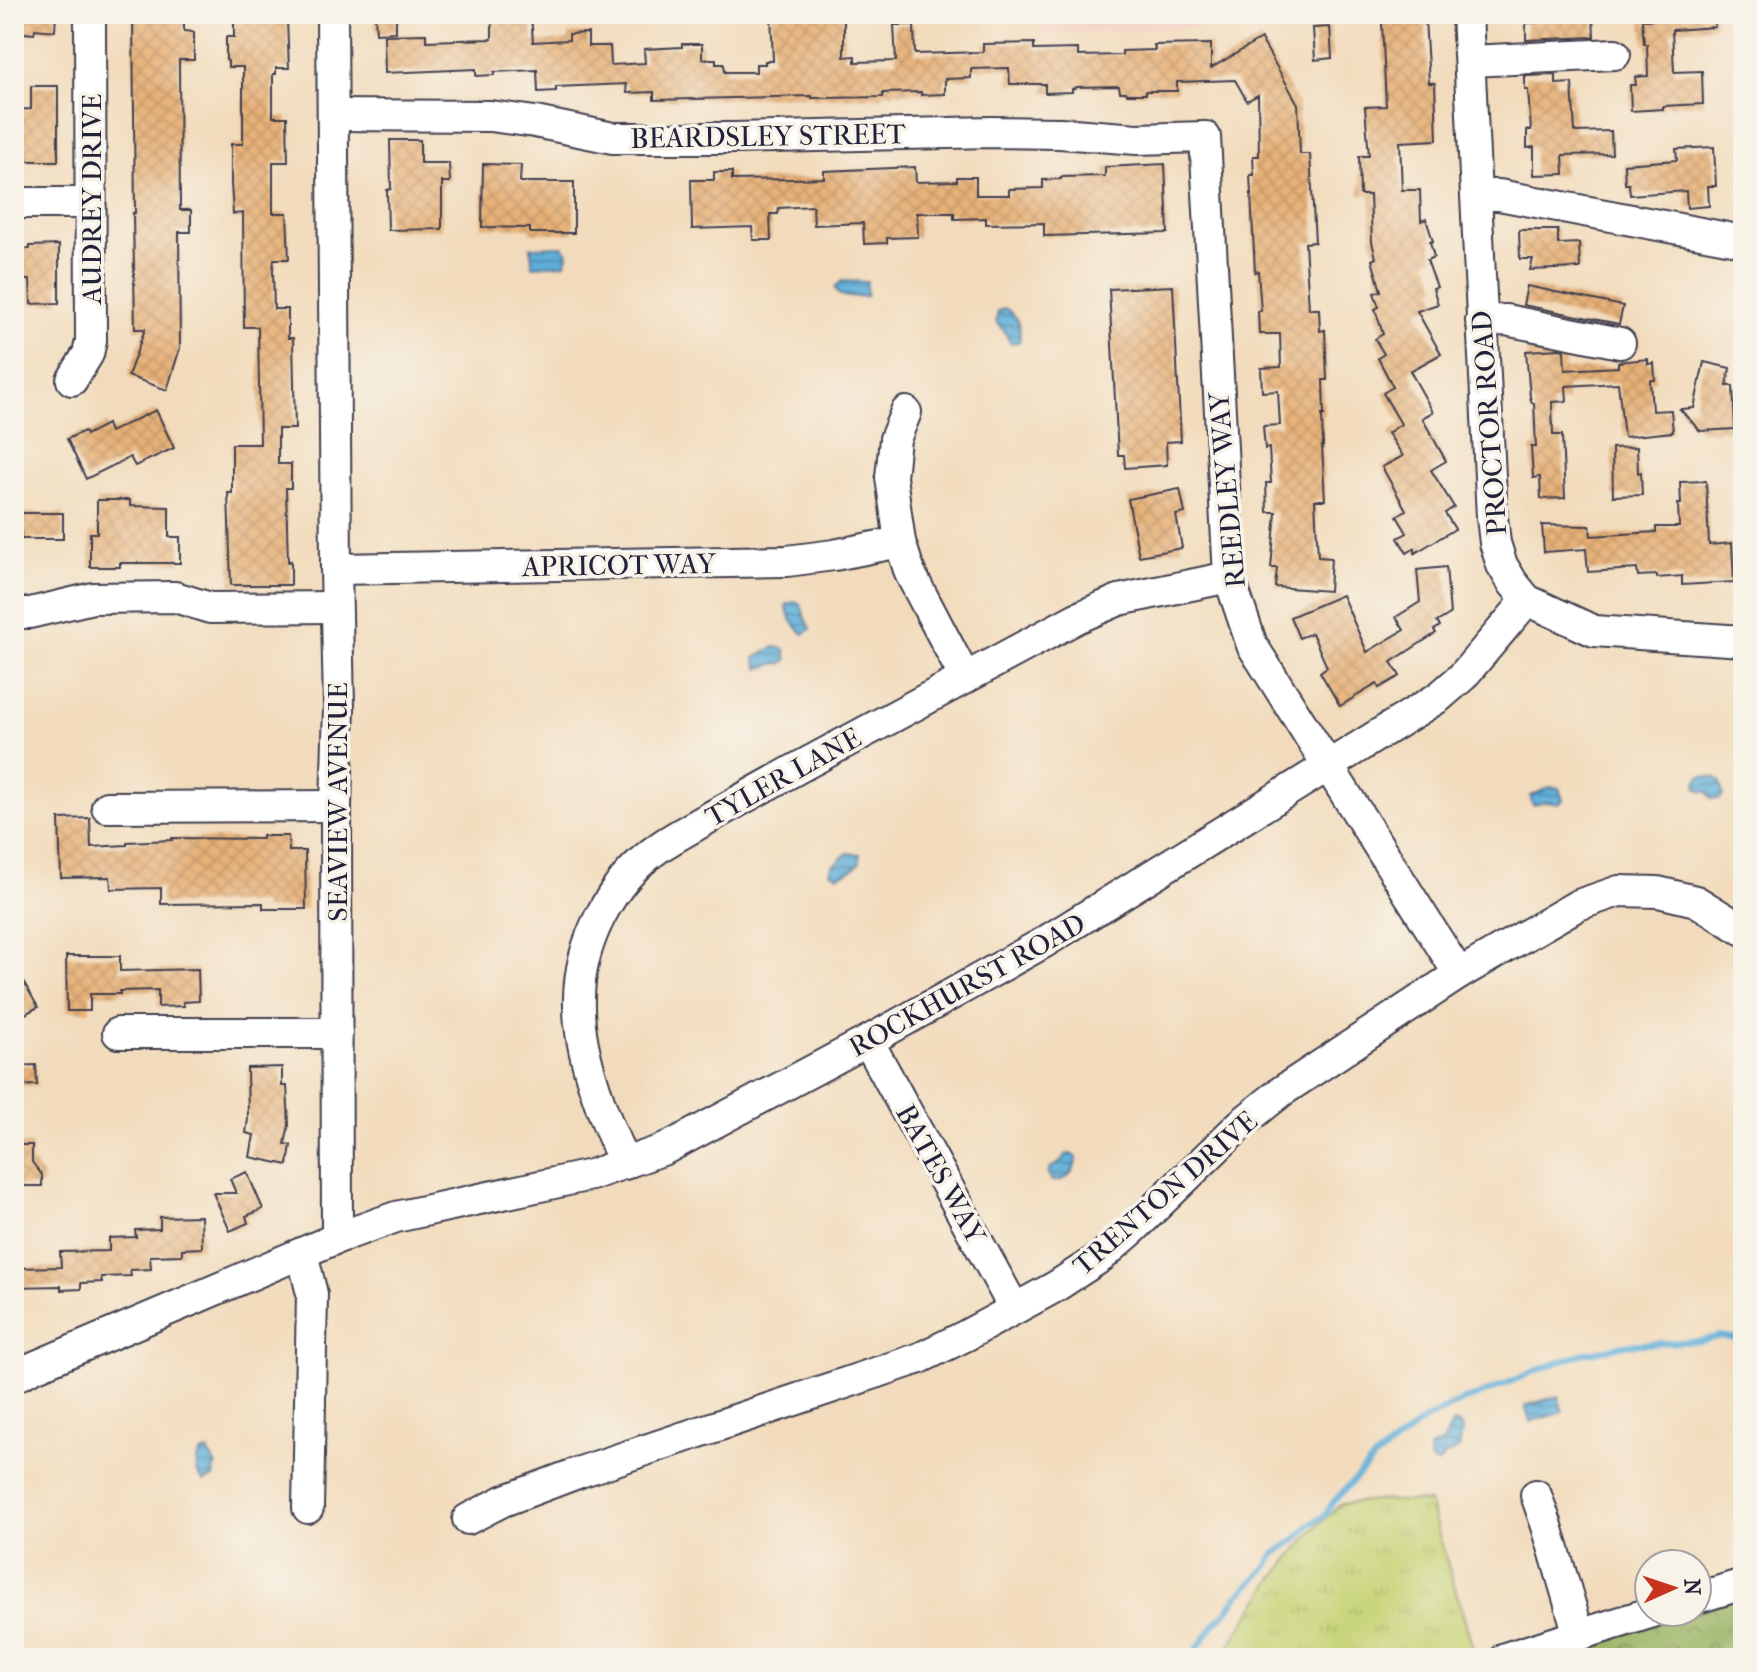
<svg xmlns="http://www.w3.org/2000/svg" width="1757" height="1672" font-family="'IM FELL French Canon',serif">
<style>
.built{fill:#f5d2c2}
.grass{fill:url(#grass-tufts);stroke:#747a58;stroke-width:2}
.forest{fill:url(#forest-crowns);stroke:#5f6c50;stroke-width:2}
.water{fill:url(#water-rules);stroke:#40688a;stroke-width:2}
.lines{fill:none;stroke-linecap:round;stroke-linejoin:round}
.stream{stroke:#5faed9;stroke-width:6}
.building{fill:url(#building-cross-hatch)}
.minor-casing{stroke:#413e4e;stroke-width:34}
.minor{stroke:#fff;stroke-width:30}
.labels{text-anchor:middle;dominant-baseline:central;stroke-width:7;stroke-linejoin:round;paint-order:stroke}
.street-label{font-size:28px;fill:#22223b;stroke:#f7f3e8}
</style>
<defs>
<pattern id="grass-tufts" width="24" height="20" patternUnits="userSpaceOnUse" patternTransform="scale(2)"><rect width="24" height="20" fill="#c6d374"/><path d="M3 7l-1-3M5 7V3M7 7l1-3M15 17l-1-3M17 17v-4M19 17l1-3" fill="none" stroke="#aab565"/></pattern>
<pattern id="forest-crowns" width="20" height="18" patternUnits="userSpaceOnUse" patternTransform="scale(2)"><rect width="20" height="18" fill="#9cb566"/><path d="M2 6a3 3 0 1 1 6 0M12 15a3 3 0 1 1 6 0" fill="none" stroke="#7f9355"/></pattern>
<pattern id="water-rules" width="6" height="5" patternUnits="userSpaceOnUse" patternTransform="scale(2)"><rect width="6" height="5" fill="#5faed9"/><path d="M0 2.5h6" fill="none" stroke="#4e8db1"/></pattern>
<pattern id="building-cross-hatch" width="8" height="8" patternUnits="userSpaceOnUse" patternTransform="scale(2)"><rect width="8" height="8" fill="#e7b178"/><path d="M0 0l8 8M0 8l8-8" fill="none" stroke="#c69869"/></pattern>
</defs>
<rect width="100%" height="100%" fill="#f7f3e8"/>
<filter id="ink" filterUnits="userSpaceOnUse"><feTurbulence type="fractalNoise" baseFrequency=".0125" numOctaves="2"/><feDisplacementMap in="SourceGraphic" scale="16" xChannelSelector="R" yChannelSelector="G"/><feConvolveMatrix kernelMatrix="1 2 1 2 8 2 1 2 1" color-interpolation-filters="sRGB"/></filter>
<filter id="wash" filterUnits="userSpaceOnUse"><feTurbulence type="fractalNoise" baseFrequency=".006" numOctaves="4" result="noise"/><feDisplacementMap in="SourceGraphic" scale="32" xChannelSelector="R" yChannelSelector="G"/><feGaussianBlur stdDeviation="1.8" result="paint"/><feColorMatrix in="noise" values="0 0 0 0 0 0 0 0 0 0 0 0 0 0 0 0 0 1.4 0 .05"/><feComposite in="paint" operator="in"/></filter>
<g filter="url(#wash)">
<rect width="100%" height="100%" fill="#f2dbbc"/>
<polygon class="built" points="1039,14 1347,14 1292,17 1223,27 1039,33"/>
<polygon class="grass" points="1375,1500 1429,1502 1476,1658 1221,1658 1273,1579 1312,1531 1341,1504"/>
<polygon class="forest" points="1743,1596 1743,1658 1642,1658 1629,1655 1627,1658 1539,1658 1697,1612"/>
<g class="water">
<path d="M562 246C570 251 569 257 564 264L532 266 531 247Z"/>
<polygon points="842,281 867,282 867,296 847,297 838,294 835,287"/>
<path d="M1005 308C1017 315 1022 328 1019 342L1010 343 1005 332 996 322 998 311Z"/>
<path d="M795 601 801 604 805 618 811 629 804 634C794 626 789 618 786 605Z"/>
<polygon points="774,647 785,649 787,660 781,664 777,663 759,669 755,658"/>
<polygon points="1701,776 1714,777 1720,781 1723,795 1720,799 1712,799 1708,792 1701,791 1696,787 1697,780"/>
<polygon points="1550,787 1559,788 1563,800 1559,804 1547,802 1533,805 1530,796"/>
<path d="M848 853 860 854V862C853 870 847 873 837 875L830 872 832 865C840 862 842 855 848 853Z"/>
<path d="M1071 1154 1077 1158C1075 1171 1066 1183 1052 1181L1048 1174 1050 1168 1060 1163 1065 1155Z"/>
<polygon points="1558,1396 1563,1412 1530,1422 1525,1406"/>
<path d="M1456 1423 1459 1424 1463 1430 1459 1448 1445 1456 1438 1464 1434 1463 1430 1458 1429 1449C1433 1446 1439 1445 1443 1442 1448 1437 1448 1430 1452 1424Z"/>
<path d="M208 1451 216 1466 213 1469 214 1477 204 1481C195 1474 194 1461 201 1453Z"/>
</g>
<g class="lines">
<polyline class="stream" points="1190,1658 1216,1622 1225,1614 1238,1596 1267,1567 1276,1553 1298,1537 1309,1525 1324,1516 1333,1502 1375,1458 1426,1419 1464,1400 1475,1397 1535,1371 1584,1353 1595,1352 1624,1345 1700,1341 1721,1336 1743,1340"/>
</g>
<g id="blocks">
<g class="building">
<polygon points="14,14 56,14 55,31 35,29 34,34 14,32"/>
<polygon points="133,14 184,14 184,31 194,32 194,60 179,60 180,210 191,210 191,232 179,232 180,348 167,390 128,376 145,329 135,329 133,213 135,213"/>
<polygon points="234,14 272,14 272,21 287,21 289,68 276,68 276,74 273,74 273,117 287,117 288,162 273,162 273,213 287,213 289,259 274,259 273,270 274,309 288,309 288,338 293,338 295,429 278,429 278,464 291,464 291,488 286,488 288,562 291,561 291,585 231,585 228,493 232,493 232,444 260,444 258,327 244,327 243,213 233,214 231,184 231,144 243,144 243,67 228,67 228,61 226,60 226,37 234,37"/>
<polygon points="375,14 396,14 396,32 376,33"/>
<polygon points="492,14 531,14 533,42 569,40 569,34 588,33 588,46 610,46 611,65 645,63 644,49 682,47 682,44 702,44 702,59 716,59 716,64 724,64 725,72 756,72 756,64 765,64 765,61 773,61 771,14 844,14 844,57 855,56 855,62 896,61 894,25 914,25 915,54 983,52 983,44 1034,43 1034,50 1078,49 1078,56 1122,55 1122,51 1155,50 1154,45 1211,44 1211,68 1261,39 1298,104 1300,154 1310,154 1315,242 1305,243 1309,309 1319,309 1320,331 1325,330 1327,380 1323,380 1324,415 1322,415 1323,446 1322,446 1325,500 1315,500 1318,557 1331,558 1329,591 1275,587 1277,568 1271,568 1276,512 1267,512 1266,483 1271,483 1269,448 1265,449 1263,426 1280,425 1278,391 1262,392 1261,368 1281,367 1280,334 1259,334 1258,311 1261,311 1258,271 1255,272 1250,175 1254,175 1253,156 1259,156 1258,95 1247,101 1235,80 1177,82 1177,91 1146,91 1146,94 1127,94 1126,92 1120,92 1119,86 1077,87 1072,89 1072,92 1045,93 1045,84 1010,84 1009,68 971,69 971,78 945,79 945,94 921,95 921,92 883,93 883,97 821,98 812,98 812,96 654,100 654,92 627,93 626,84 556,87 556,91 538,92 537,70 494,72 494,75 476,76 476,69 385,73 384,35 426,34 426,41 492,39"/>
<polygon points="1544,14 1593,14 1594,37 1526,40 1526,23 1544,22"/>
<polygon points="1661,14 1714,14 1715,27 1672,30 1674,72 1702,71 1703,104 1663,106 1663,109 1631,111 1630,85 1636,85 1635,77 1648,76 1647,44 1644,44 1642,20 1661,19"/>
<polygon points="1425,19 1429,83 1435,83 1437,140 1400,142 1402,190 1420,190 1421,221 1426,219 1433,241 1430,242 1434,257 1427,260 1437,287 1433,288 1438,304 1417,311 1441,354 1410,371 1433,412 1422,418 1446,461 1431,470 1454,507 1445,513 1455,529 1415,553 1415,548 1407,553 1398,538 1407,533 1397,516 1406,510 1382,467 1403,456 1388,433 1401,424 1383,393 1393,387 1378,358 1384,354 1375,339 1383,334 1375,309 1379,307 1374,293 1381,291 1372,260 1376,258 1372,242 1370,195 1360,195 1359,156 1369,156 1365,107 1386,106 1382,22"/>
<polygon points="1330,27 1332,58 1315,60 1313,28"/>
<polygon points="1556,75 1556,84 1572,83 1575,132 1611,131 1612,154 1563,155 1564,174 1534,175 1534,147 1527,148 1527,130 1531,130 1528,90 1525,90 1525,76"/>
<polygon points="31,86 58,86 58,161 14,161 14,110 31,109"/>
<polygon points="390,140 420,140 420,163 449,163 450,182 442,182 442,229 388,230 387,190 391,189"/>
<polygon points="1714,147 1716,186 1708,186 1709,206 1687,208 1686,191 1630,195 1629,184 1625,184 1624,164 1677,160 1676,149"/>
<polygon points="483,164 521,165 520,182 574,182 574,233 530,233 530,228 482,227"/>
<polygon points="1165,164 1168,233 1044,236 1044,223 986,224 986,218 954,219 954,213 917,213 918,237 887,238 887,243 864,244 863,223 814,225 813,206 779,208 778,214 770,214 771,240 753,240 752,227 692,229 691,180 714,180 714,172 732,172 732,180 791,179 824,178 824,171 915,167 916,182 957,181 957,177 976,177 976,195 1009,195 1009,189 1043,188 1043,180 1061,179 1061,177 1105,176 1105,167"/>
<polygon points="1519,230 1558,230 1558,244 1579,243 1580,268 1530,270 1533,259 1520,259"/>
<polygon points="59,245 59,303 31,304 30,280 14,280 14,249 30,249 30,246"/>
<polygon points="1173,286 1181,441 1166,442 1167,465 1125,468 1124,455 1118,455 1109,289"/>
<polygon points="1527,286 1623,306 1619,324 1523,305"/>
<polygon points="1559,349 1564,350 1565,370 1618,367 1618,362 1648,359 1648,364 1654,363 1655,380 1650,380 1652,411 1671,410 1673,432 1624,437 1618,383 1566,386 1567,401 1552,402 1553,435 1562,435 1565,498 1541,499 1540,477 1533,478 1531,447 1536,447 1534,403 1532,403 1530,397 1526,351"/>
<polygon points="1704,362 1730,368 1727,386 1733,386 1735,429 1700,431 1680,409 1694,408"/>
<polygon points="156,410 174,448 135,466 130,457 86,479 67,439 84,431 86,435 107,424 110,432"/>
<polygon points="1637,447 1638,473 1641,472 1642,495 1613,496 1612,448"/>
<polygon points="1706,481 1709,545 1732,543 1734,582 1682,585 1682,576 1657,578 1657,575 1638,576 1637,569 1588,572 1586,549 1544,552 1542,525 1590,526 1591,536 1656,532 1656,527 1679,527 1678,504 1681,504 1680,482"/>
<polygon points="1180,489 1185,513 1176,515 1182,548 1139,556 1128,499"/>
<polygon points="97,500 130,500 130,506 169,507 169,537 180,537 180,563 120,563 120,567 90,567 90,533 97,533"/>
<rect x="21" y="513" width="42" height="26"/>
<polygon points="1446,567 1450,614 1437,622 1440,626 1434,630 1436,633 1391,662 1400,676 1379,688 1377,684 1340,706 1320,672 1327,667 1312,633 1299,638 1290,617 1342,595 1367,652 1404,630 1396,617 1420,602 1417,570"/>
<polygon points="90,818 91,847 127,845 127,842 172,840 172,838 262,839 262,836 288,836 289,851 305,851 306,909 263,909 263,903 161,904 161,888 111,889 110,877 61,878 59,819"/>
<polygon points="66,956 120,956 120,971 198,969 199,1001 183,1002 184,1006 158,1007 158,990 120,991 120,994 90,994 90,1011 67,1011"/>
<polygon points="14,965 38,1007 14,1020"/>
<polygon points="36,1065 37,1085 14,1086 14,1066"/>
<polygon points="282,1067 282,1086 287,1086 289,1125 285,1144 291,1145 288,1165 250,1157 254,1135 246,1133 248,1119 247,1068"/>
<polygon points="14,1145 32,1145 32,1162 42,1175 42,1186 14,1186"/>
<polygon points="247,1172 263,1209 246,1216 248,1223 230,1231 213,1193 236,1193 230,1179"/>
<polygon points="201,1216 202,1248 182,1249 182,1255 150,1256 151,1269 130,1270 131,1276 101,1277 102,1282 81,1283 81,1289 61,1290 61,1286 14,1287 14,1268 61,1267 60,1252 109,1251 109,1238 136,1237 135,1230 160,1229 160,1217"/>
</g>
</g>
</g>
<g filter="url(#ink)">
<use href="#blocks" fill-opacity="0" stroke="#413e4e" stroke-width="2"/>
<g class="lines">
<g class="minor-casing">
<g id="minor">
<polyline points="1467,14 1492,517 1495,543 1502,565 1513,583 1527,600 1594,631 1743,641"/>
<polyline points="1470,61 1615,54"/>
<polyline points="333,115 490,116 535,122 613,138 735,138 991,132 1060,133 1137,139 1205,137 1229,577 1252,645 1459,974"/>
<polyline points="1476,195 1499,195 1743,241"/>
<polyline points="14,203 89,203"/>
<polyline points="1481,321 1506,320 1620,343"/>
<polyline points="72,380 88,354 91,341 90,14"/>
<polyline points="906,412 895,439 891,477 900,542 910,573 965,678"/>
<polyline points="336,569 787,561 834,555 900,542"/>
<polyline points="14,613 30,613 93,598 175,597 210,608 336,607"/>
<polyline points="107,807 336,806"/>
<polyline points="118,1033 337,1033"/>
<polyline points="868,1041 1014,1308"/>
<path d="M625 1164C605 1121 579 1055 579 1007 577 945 610 881 661 846 673 838 686 831 698 824 735 803 772 782 809 762 899 714 988 666 1077 618L1119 600 1229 577"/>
<polyline points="337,1238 396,1217 591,1175 665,1149 868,1041 1043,943 1439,697 1462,677 1527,600"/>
<polyline points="302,1253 312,1294 308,1508"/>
<polyline points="14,1377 34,1367 337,1238 336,806 339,707 336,569 332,14"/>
<polyline points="1536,1495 1547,1526 1579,1635"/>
<polyline points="468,1519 503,1501 580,1472 920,1358 965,1336 1055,1287 1101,1257 1132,1230 1241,1124 1282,1091 1459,974 1578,905 1619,891 1658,892 1696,901 1743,930"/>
<polyline points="1697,1598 1743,1584"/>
<polyline points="1505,1658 1653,1612"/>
</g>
</g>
<use href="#minor" class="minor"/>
</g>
</g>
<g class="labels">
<g class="street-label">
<text transform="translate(768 136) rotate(-1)">BEARDSLEY STREET</text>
<text transform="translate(91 199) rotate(-90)">AUDREY DRIVE</text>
<text transform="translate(1489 423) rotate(-94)">PROCTOR ROAD</text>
<text transform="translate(1227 490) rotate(-95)">REEDLEY WAY</text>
<text transform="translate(619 565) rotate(-1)">APRICOT WAY</text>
<text transform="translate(783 777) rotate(-29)">TYLER LANE</text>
<text transform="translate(337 802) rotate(-90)">SEAVIEW AVENUE</text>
<text transform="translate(967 985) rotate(-29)">ROCKHURST ROAD</text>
<text transform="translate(941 1174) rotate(61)">BATES WAY</text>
<text transform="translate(1165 1193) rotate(-41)">TRENTON DRIVE</text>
</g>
</g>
<rect width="1757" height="1672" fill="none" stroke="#f7f3e8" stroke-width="48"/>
<g transform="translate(1673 1588) rotate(87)"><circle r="38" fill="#f7f3e8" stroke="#a29fa3" stroke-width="2"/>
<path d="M0-6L14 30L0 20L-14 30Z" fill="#c8321e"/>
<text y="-12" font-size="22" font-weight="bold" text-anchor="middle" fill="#22223b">N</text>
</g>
</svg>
